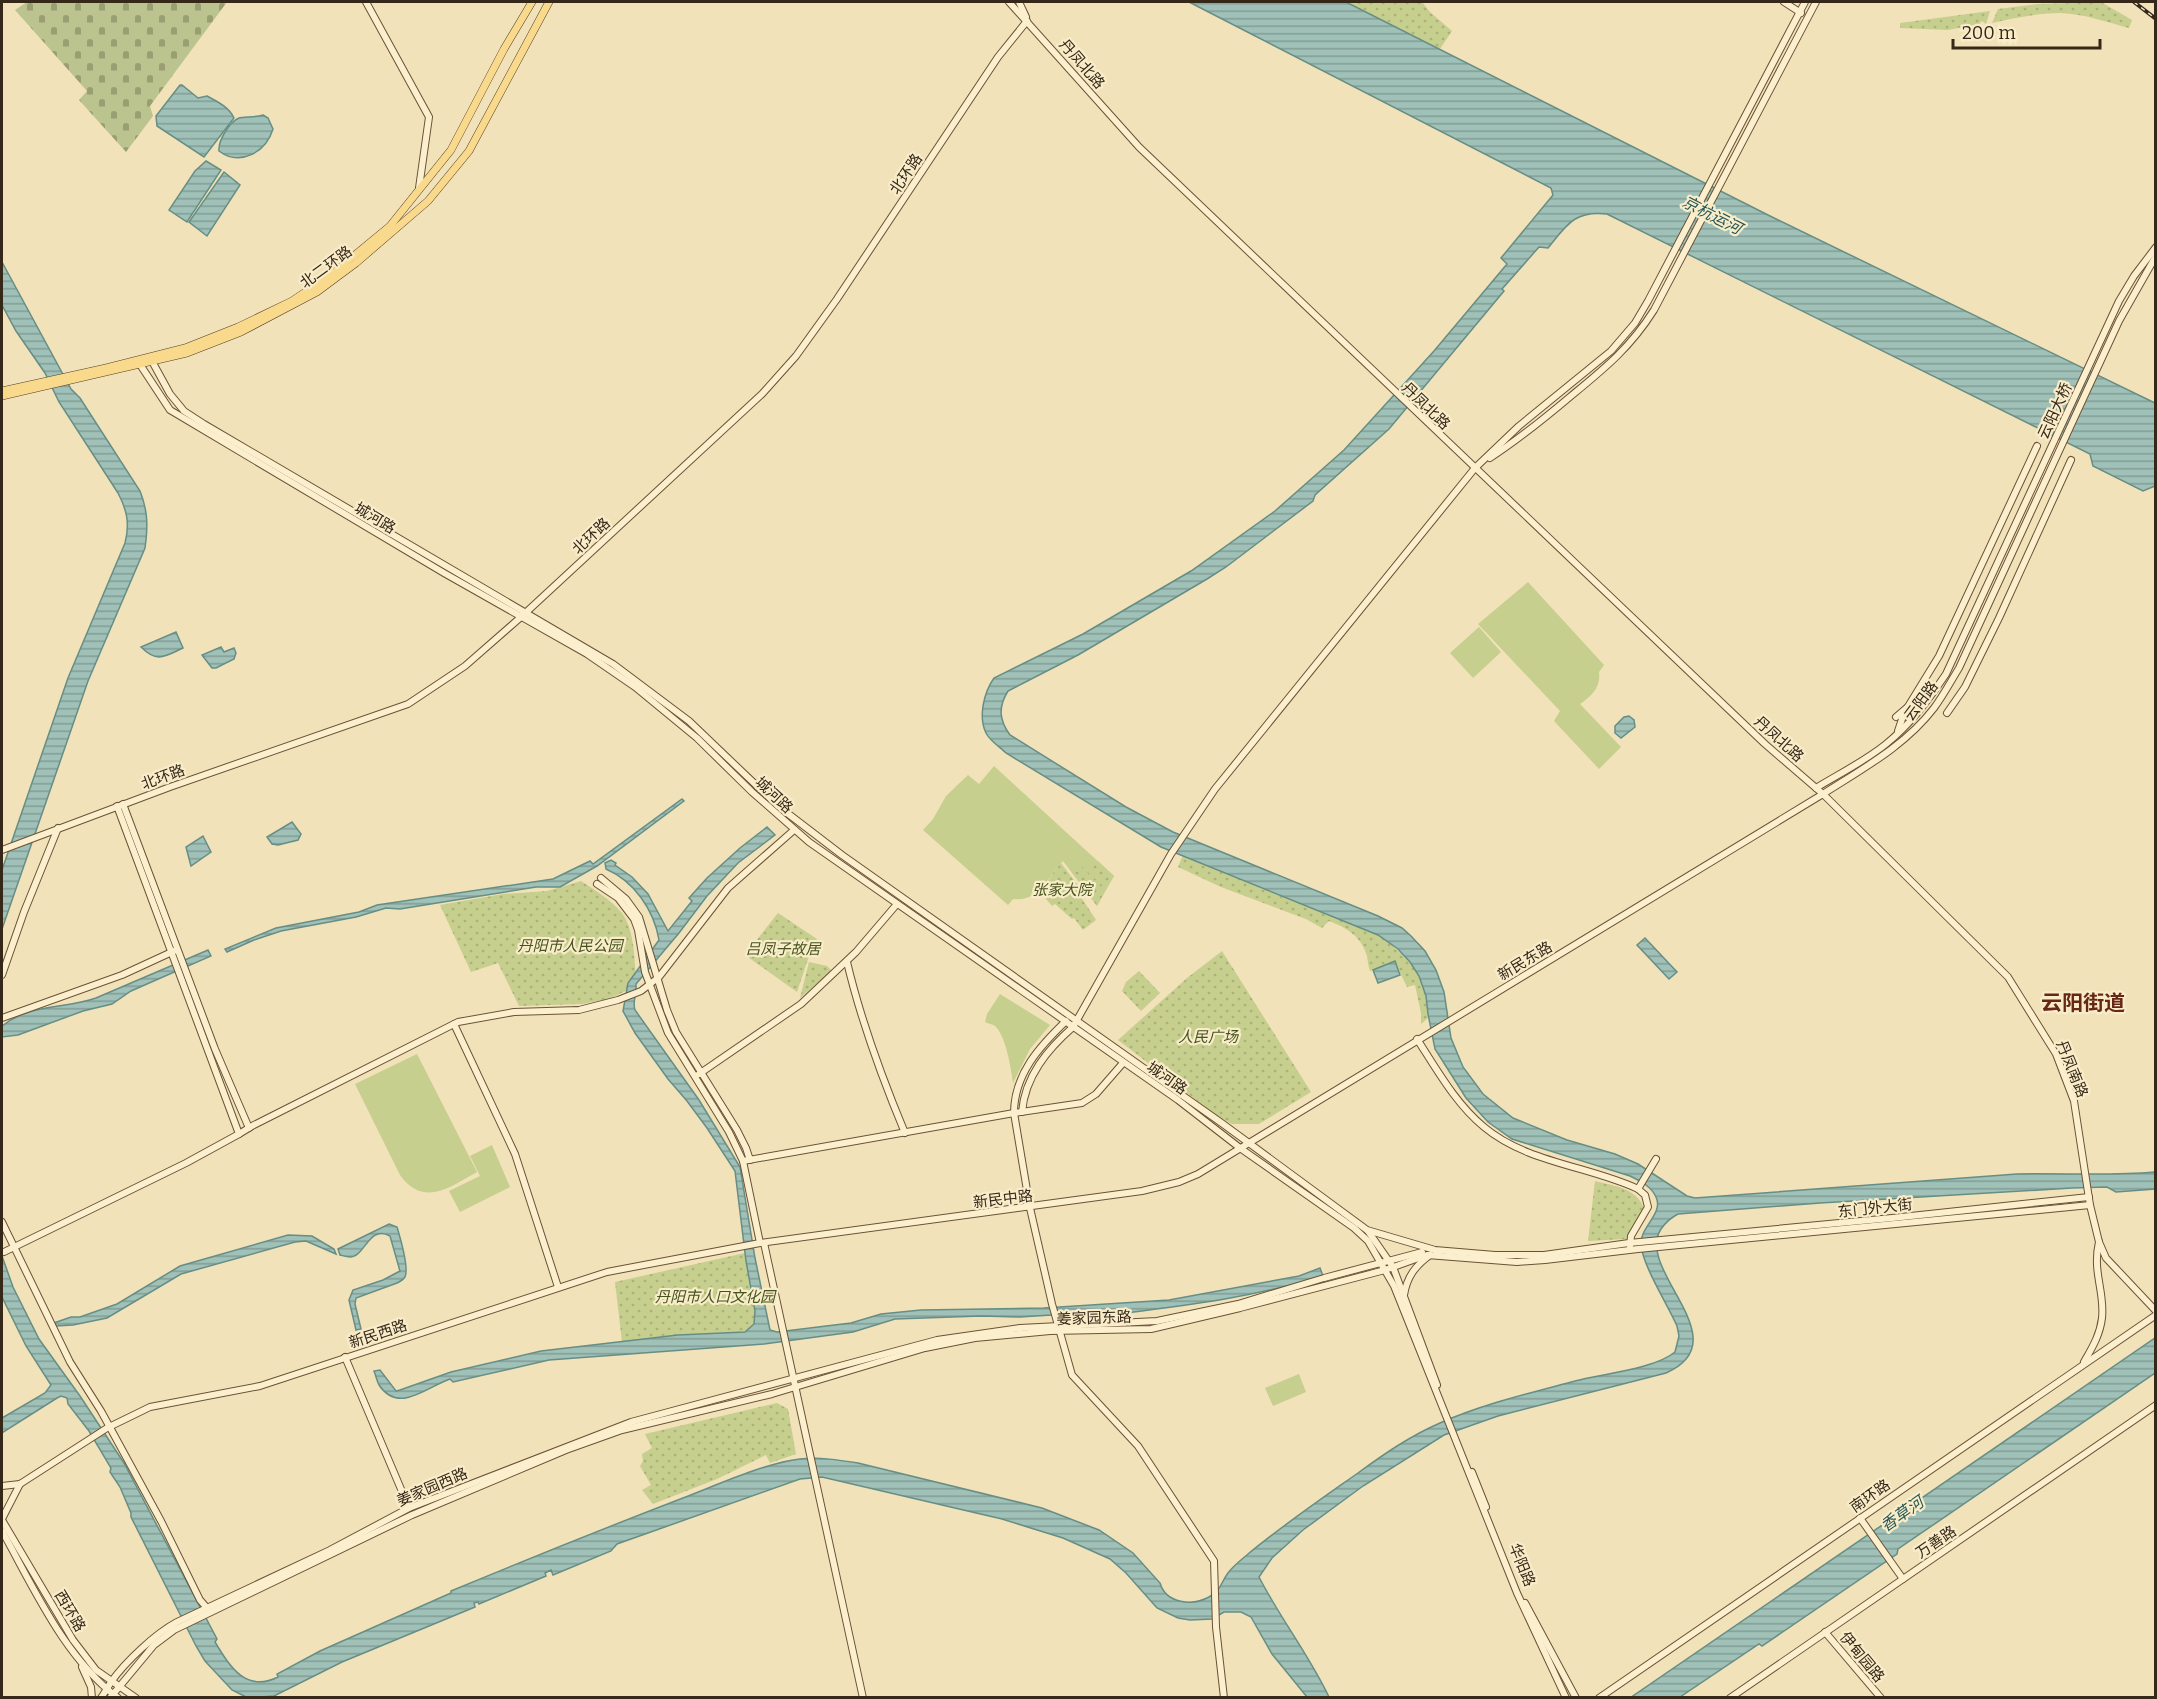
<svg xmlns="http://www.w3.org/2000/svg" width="2157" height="1699" font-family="Bitter,'Noto Sans SC',serif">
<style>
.grass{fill:#c6cf8d}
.cemetery{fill:url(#cemetery-stones)}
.park{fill:url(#park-dots)}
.water{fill:url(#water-rules);stroke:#668e85;stroke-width:1.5}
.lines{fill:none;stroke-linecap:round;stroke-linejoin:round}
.secondary-casing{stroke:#6a5236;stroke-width:8}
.primary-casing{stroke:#553e28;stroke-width:8}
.secondary{stroke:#fcefcd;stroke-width:6}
.primary{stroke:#f9da8c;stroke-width:7}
.rail-casing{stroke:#362819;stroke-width:4}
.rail{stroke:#f8ecc9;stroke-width:1.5;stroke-dasharray:4.5;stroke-linecap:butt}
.labels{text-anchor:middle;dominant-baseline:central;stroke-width:4.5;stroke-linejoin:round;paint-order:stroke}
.street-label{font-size:15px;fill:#362819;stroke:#f8ecc9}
.park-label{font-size:15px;font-style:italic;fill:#45541e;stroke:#f8ecc9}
.water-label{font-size:16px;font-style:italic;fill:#275755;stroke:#f8ecc9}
.district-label{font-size:21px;font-weight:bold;fill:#662815;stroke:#f8ecc9}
</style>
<defs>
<pattern id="cemetery-stones" width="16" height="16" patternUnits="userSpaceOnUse" patternTransform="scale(1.5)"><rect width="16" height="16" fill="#bbc38e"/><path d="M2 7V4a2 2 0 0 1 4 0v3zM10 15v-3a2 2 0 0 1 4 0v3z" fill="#999e73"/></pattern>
<pattern id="park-dots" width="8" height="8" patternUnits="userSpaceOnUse" patternTransform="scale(1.5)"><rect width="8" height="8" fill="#c6cf8d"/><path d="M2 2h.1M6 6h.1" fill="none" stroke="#abb279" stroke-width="1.8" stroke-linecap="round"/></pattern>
<pattern id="water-rules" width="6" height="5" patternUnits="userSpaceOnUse" patternTransform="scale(1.5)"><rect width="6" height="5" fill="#9fc1b8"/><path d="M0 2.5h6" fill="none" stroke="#829d95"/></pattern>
</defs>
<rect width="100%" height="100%" fill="#f1e2b9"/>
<g class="grass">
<path d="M1528 582 1604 665 1599 672C1601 687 1592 696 1580 704L1621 747 1599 769 1554 721 1560 711 1478 624Z"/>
<polygon points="1479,627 1501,652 1473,678 1450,653"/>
<path d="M994 766 1114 876 1097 906 1063 861C1047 878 1040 902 1013 899L1008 905 923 830 933 819 946 796 968 775 979 784Z"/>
<path d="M1000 994 1050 1025 1030 1049 1013 1083C1011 1068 1006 1036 995 1026 992 1024 989 1024 985 1022L987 1014Z"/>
<path d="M417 1054 477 1172C450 1187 424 1208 400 1175L355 1084Z"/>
<polygon points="492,1145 510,1187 460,1212 449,1191 480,1176 470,1156"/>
<polygon points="1299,1374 1306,1392 1273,1406 1265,1388"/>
</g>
<polygon class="cemetery" points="27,2 227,2 150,106 153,116 126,152 79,100 87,91 15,10"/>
<g class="park">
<polygon points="1346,2 1422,2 1430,12 1452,31 1440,49"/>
<path d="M2078 2H2101L2132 20 2129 28C2107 22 2084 14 2061 13 2038 13 2014 18 1992 23L1998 9 2037 4 2076 3Z"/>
<polygon points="1990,11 1986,24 1982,21 1979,24 1948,30 1900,28 1900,23"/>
<path d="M1183 855 1378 935C1401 951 1418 967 1426 994 1428 1002 1427 1010 1428 1018L1421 1024V1013L1415 985 1407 987 1395 962 1370 971C1368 966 1368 961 1367 956 1361 936 1347 928 1329 921L1322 928 1306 919 1221 887 1178 867Z"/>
<polygon points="1098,861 1114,876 1107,887 1090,871"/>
<path d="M1061 863 1083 892 1079 894 1096 920 1083 930 1074 918 1072 919 1055 904 1052 906 1040 892C1048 883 1053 872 1061 863Z"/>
<polygon points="1079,864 1106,889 1097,906 1071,870"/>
<path d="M581 881C595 890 611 900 622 913 635 930 635 965 636 986L609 999 582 1004 519 1006 498 963 471 972 440 905 503 894 547 891Z"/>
<polygon points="778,913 817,939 808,959 797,992 745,955"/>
<polygon points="1222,951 1311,1092 1259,1124 1232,1124 1217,1116 1118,1040 1187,978"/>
<polygon points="809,962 827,966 832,971 800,998"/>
<polygon points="1139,971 1160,993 1141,1011 1122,991 1126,982"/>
<path d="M1595 1181C1615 1186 1636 1188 1644 1208L1626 1239 1588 1241Z"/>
<polygon points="745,1253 756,1319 754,1324 745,1332 678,1335 622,1342 615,1282"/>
<polygon points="777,1403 788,1409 796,1454 770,1463 766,1455 717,1479 653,1504 642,1490 651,1485 640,1466 643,1461 642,1454 652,1448 645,1434"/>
</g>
<g class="water">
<path d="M1189 2H1346L1770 216 2155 403V486L2143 491 2093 466 2090 454 1607 214C1574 210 1566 226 1548 248L1539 247 1502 289 1504 291 1389 429 1315 495 1313 501 1226 567 1207 579 1078 655 1008 691C998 707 999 720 1010 735L1126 807 1173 832 1378 916 1402 928 1411 936 1425 951 1436 970 1444 992 1451 1038 1463 1067 1483 1094 1513 1118 1567 1140 1615 1154 1638 1164 1687 1196 1695 1198 2017 1174C2063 1173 2110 1176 2155 1172V1189L2116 1192 2107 1187 2072 1188 1820 1203 1678 1214C1670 1218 1666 1222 1661 1229 1634 1270 1741 1340 1666 1373L1498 1416 1444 1435 1363 1486 1303 1530 1272 1558 1259 1577C1280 1618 1309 1655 1329 1697H1307L1272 1654 1251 1617 1241 1612H1224L1212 1619 1190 1620 1178 1618 1157 1608 1126 1573 1110 1559 1063 1538 1002 1519 822 1477 800 1479 617 1544 611 1551 553 1575 551 1570 545 1573 546 1576 479 1604 478 1602 474 1603 475 1607 342 1662 274 1696 248 1698 232 1690 205 1661 196 1646 131 1517V1513L120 1487 110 1472 111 1468 89 1431 68 1404 67 1398 61 1396 57 1398 2 1433V1418L45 1393 51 1385 26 1346 2 1297V1256L13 1287 39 1339 80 1396 124 1463 217 1639 215 1642C230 1667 246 1693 278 1677L277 1674 320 1651 451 1593V1591C528 1559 605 1528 683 1498 717 1485 765 1463 800 1459 820 1457 839 1460 858 1463L1042 1508 1099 1530 1133 1553 1160 1583C1166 1604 1193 1606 1209 1597 1222 1589 1220 1584 1228 1573 1233 1566 1241 1560 1248 1554 1283 1525 1321 1499 1358 1473 1384 1454 1410 1436 1440 1423 1483 1404 1530 1393 1575 1381 1601 1374 1655 1369 1675 1352L1679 1336 1677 1326C1668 1305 1642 1265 1641 1244 1640 1227 1664 1213 1656 1197 1651 1186 1640 1181 1630 1176L1512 1139 1488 1122 1466 1098 1435 1049 1428 1014 1426 996 1419 976 1410 962 1398 949 1378 935 1161 847 1006 753C1000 747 990 741 986 733 978 717 984 692 994 678L1083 634 1191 571 1275 511 1344 450 1434 351 1507 264 1501 258 1553 195 1551 188Z"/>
<path d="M180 85H182L198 98 207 96C218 102 229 107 234 118L204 157 157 126 156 116Z"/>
<path d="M263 115 268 118 273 129C266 152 240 167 219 151 218 141 229 122 239 118 243 116 255 118 263 115Z"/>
<polygon points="206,161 221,170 187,222 169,210 195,171"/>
<polygon points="224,172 240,185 207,236 189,222"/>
<path d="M2 262 71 389 80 398 140 491C148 511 148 527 145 548L88 681 2 929V870L68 678 125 543C130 524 127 510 118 493L59 402 45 373 16 331 2 305Z"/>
<path d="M176 632 183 648C164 657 157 663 141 647Z"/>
<polygon points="221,647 224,652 234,648 236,653 234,659 216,668 212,668 202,655"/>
<polygon points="1629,716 1634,720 1635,727 1621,738 1615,733 1615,726 1624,717"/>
<polygon points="682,799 684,801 597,866 560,887 536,887 400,909 386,908 356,917 281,931 254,940 227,952 225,949 276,928 359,912 377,905 553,879 590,861 593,864"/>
<polygon points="292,822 301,834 298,840 278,845 272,844 267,837"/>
<path d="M767 827 775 835 738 863 707 896 679 933 636 984C637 994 632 1002 635 1010L699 1100 740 1167 755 1258 770 1330 777 1332 851 1323 881 1314 921 1310 1044 1308 1169 1300 1299 1276 1320 1268 1323 1276C1258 1296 1192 1305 1125 1313L1124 1311 1113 1312V1314L1083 1313 1020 1317 981 1316 895 1319 853 1332 764 1344 549 1360 453 1382 450 1379C428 1386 399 1415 379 1385 377 1381 376 1376 374 1371L380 1370 396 1391 400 1390 451 1372 541 1351 678 1335 745 1332 754 1324 755 1311 746 1261 735 1171 707 1128 687 1101 668 1079 635 1033 623 1011 628 983 659 940C654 910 634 881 606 869L605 863 611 860 616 863 615 865 632 877 648 894 668 931 692 901 689 898 707 878 740 848Z"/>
<polygon points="203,836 211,852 191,866 186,847"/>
<polygon points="1645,938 1677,972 1669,979 1637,945"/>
<path d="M208 950 211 956 131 991 112 1004 83 1011 18 1035 2 1037V1026C29 1004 64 1009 96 998Z"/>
<polygon points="1395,961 1400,975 1378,983 1373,970"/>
<path d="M389 1224 397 1227C400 1237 409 1268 405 1277 403 1280 401 1281 397 1283L356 1298 355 1304 361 1329 356 1330 349 1300 353 1290 383 1280 400 1271 390 1236C369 1224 365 1257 350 1257 347 1257 344 1256 340 1255L338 1249Z"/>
<polygon points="288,1235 312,1236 334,1249 336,1254 306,1241 295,1242 181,1274 107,1318 73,1325 56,1326 54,1323 71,1317 80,1317 117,1304 180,1266"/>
<polygon points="2155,1338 2155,1373 1898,1549 1897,1554 1762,1646 1759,1644 1680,1697 1630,1698"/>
</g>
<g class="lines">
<g class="secondary-casing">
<g id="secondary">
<polyline points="366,2 429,117 419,188"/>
<polyline points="1009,2 1139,147 1765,744 1823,794 2008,977 2056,1054 2074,1101 2090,1205 2099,1242 2106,1258 2156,1311"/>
<polyline points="1019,2 1026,17"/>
<polyline points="1784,2 1801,13"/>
<polyline points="153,363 170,394 184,411 204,424 613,664 689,721 778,806 842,855 1223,1124 1367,1230 1435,1250 1495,1255 1544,1255 1629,1243 1892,1218 2089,1197"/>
<polyline points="141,366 170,410 444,573 587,654 635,687 697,738 752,792 809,842 1178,1100 1240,1148 1354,1228 1368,1241 1394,1286 1517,1593 1566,1698"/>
<path d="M1490 458C1519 439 1545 418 1571 396 1605 368 1630 348 1654 310L1816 2"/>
<polyline points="1947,713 1965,687 1999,618 2071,460"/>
<polyline points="1896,717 1910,705 1932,693"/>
<polyline points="1898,731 1904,713 1939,656 2037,446"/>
<path d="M1816 788C1839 774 1865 761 1886 744 1911 724 1929 699 1946 674L2119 301 2134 276 2156 247"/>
<polyline points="123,804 215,1049 249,1128"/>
<polyline points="2,850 170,787 408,704 465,666 521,617 762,394 796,356 837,299 998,57 1027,21"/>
<polyline points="601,878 626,899 639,917 667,1010 676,1032 737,1130 746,1148 750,1160"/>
<polyline points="597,884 618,898 634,919 638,930 645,972 668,1033 729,1132 743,1161 760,1243"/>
<path d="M847 962C861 1021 882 1078 905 1133"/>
<polyline points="2,975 24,912 58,828"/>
<polyline points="2,1018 122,975 174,951"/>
<path d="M1066 1021C1040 1046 1014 1074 1014 1113L1030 1208 1052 1304 1072 1375 1138 1446 1214 1561 1216 1627 1224 1698"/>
<polyline points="454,1024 515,1154 558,1287"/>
<path d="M1417 1039C1437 1070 1456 1104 1484 1127 1527 1163 1589 1166 1638 1189"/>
<polyline points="699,1074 801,1004 856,952 897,904"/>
<path d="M1022 1112C1025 1076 1048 1049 1073 1027L1171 854 1215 789 1475 468 1519 426 1611 351 1635 323 1648 301 1805 2"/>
<polyline points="239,1134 252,1126 458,1022 514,1012 579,1010 618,1000 641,991 659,977 728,888 794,830"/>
<polyline points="743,1161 1014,1113 1082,1103 1096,1094 1123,1063"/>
<polyline points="2,1222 70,1362 101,1411 161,1521 200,1600 207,1608"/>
<polyline points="1368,1231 1393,1267 1437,1385"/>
<polyline points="764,1243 863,1698"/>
<polyline points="1630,1246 1631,1236 1648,1207 1645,1195 1638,1189 1656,1159"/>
<polyline points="4,1252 186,1163 239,1134 117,806"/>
<path d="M1404 1295C1407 1277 1415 1266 1430 1255"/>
<polyline points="345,1357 409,1508"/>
<path d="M2084 1362C2092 1348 2100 1335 2102 1318 2105 1292 2092 1272 2099 1242"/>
<polyline points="1472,1472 1486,1507"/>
<path d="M2 1486 20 1484 107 1428 150 1407 260 1386 607 1272 760 1243 1142 1191 1179 1182 1198 1174 1823 794C1862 769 1905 746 1934 708 1943 696 1951 681 1959 668L2119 321 2156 256"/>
<polyline points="1860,1518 1903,1579"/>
<polyline points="2,1519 20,1484"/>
<polyline points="2,1520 73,1640 96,1670 136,1698"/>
<path d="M2 1531C34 1588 64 1657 118 1698"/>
<polyline points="1525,1603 1576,1698"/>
<polyline points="1825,1632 1881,1698"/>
<polyline points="82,1667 91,1687 92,1698"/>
<path d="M101 1698C105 1692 108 1687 111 1682 126 1661 155 1634 177 1622L330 1550 409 1508 631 1422 937 1340 1020 1328 1157 1321 1238 1304 1324 1278 1422 1252"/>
<polyline points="110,1698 154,1645 174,1630 412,1515 566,1450 622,1430 772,1394 925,1348 975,1338 1050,1331 1151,1329 1240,1308 1385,1270 1427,1255 1517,1262 1545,1260 1638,1249 2090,1205"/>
<polyline points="1599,1698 2156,1315"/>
<polyline points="1730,1698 2156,1405"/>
</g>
</g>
<g class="primary-casing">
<g id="primary">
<polyline points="2,391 106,368 185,348 238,327 292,301 332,274 390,226 451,150 504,49 532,2"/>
<polyline points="2,396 187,353 241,332 317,292 356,263 428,201 469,151 549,2"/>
</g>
</g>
<use href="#secondary" class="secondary"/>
<use href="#primary" class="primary"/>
<g class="rail-casing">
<polyline id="rail" points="2134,2 2156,19"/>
</g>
<use href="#rail" class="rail"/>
</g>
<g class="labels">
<g class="street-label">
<text transform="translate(1082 64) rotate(49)">丹凤北路</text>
<text transform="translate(906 174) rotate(-56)">北环路</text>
<text transform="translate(326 267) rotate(-36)">北二环路</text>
<text transform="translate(1426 406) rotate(44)">丹凤北路</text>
<text transform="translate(2055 411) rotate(-65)">云阳大桥</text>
<text transform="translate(375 518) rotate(31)">城河路</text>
<text transform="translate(591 536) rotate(-43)">北环路</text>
<text transform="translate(1921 701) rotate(-53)">云阳路</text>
<text transform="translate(1779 739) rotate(42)">丹凤北路</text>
<text transform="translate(163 777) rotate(-20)">北环路</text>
<text transform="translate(774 795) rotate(43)">城河路</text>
<text transform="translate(1525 961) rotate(-31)">新民东路</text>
<text transform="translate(2072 1069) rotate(68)">丹凤南路</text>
<text transform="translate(1167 1078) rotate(35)">城河路</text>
<text transform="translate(1003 1199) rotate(-7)">新民中路</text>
<text transform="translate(1875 1208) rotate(-6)">东门外大街</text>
<text transform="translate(1094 1318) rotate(-2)">姜家园东路</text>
<text transform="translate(378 1334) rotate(-18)">新民西路</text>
<text transform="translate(432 1487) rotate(-23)">姜家园西路</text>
<text transform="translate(1870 1496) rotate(-35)">南环路</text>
<text transform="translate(1936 1542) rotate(-34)">万善路</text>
<text transform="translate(1522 1565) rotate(68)">华阳路</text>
<text transform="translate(70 1611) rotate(59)">西环路</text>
<text transform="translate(1862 1657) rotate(50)">伊甸园路</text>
</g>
<g class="park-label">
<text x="1062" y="890">张家大院</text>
<text x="570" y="946">丹阳市人民公园</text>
<text x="783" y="949">吕凤子故居</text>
<text x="1208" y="1037">人民广场</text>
<text x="715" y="1297">丹阳市人口文化园</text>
</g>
<g class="water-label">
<text transform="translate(1712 215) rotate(27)">京杭运河</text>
<text transform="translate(1902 1514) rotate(-35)">香草河</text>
</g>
<g class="district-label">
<text x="2083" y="1003">云阳街道</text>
</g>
</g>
<rect width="2157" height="1699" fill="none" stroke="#362819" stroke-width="6"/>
<path d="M1953 39v9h147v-9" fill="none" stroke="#362819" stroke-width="3"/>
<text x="1962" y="39" font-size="18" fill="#362819" stroke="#f8ecc9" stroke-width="4.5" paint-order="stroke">200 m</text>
</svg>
